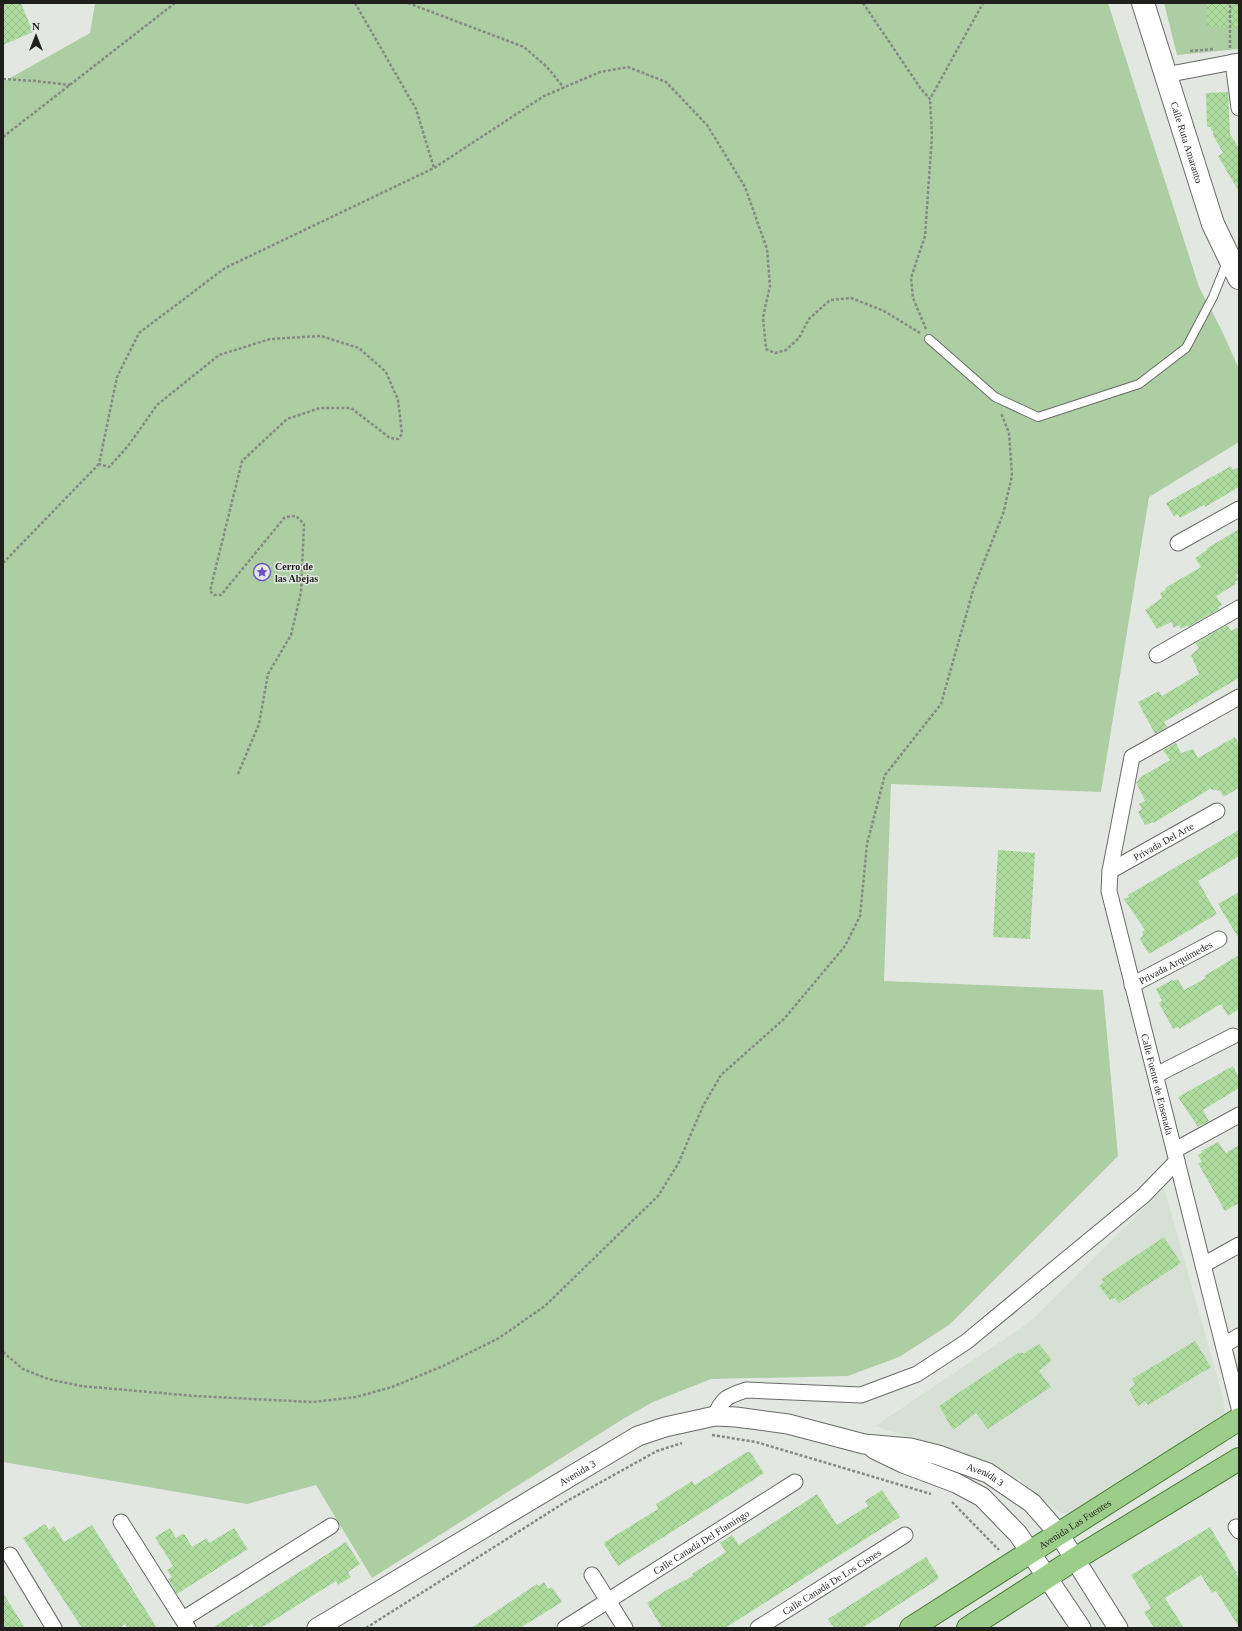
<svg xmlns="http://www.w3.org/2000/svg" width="1242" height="1631" font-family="Georgia,serif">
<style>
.built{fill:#d7e0d4}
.grass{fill:#adcea3}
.building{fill:url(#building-cross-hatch)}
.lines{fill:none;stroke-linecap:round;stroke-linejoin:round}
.service-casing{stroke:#686b67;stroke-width:10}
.minor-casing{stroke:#686b67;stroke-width:17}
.tertiary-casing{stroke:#686b67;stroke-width:21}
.secondary-casing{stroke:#686b67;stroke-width:24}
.primary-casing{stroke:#467b32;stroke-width:24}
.path{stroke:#868985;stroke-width:2.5;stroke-dasharray:3 2;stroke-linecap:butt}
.service{stroke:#fff;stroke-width:8}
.minor{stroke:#fff;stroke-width:15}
.tertiary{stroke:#fff;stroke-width:19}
.secondary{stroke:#fff;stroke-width:22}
.primary{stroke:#9dcd8a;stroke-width:22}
.labels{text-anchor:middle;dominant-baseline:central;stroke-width:3;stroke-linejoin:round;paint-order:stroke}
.street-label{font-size:10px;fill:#1f201e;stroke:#e3e7e2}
.poi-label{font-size:10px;font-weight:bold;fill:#1f201e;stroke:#e3e7e2;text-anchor:start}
</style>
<defs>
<pattern id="building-cross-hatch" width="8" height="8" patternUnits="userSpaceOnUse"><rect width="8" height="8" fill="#aedc9f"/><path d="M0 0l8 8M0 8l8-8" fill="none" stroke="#95bc88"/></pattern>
</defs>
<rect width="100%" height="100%" fill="#e3e7e2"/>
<polygon class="built" points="1164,1188 1223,1397 1225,1415 1219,1423 1071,1513 1061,1513 1016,1477 971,1457 875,1426 1030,1322"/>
<g class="grass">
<polygon points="95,3 1108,3 1199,287 1222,331 1239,369 1239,442 1149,497 1101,792 891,784 884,981 1103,990 1118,1156 949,1325 899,1357 848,1376 711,1379 653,1402 623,1419 372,1578 316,1485 247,1504 3,1462 3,82 90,33"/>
<polygon points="1164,3 1239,3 1239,49 1177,55"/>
</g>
<g class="building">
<polygon points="3,3 21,3 33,32 3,45"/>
<polygon points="1207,3 1239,3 1239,28 1206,26"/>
<polygon points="1228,92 1230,134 1239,148 1239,192 1218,156 1223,153 1213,135 1213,131 1211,131 1211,127 1207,127 1206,93"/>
<polygon points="1231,466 1233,470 1239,467 1239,487 1205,507 1204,505 1200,507 1180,518 1178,514 1174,517 1166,503"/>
<polygon points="1239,529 1239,573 1236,576 1239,579 1235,582 1236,584 1216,596 1222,605 1218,607 1219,609 1188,627 1187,625 1181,629 1179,625 1174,628 1171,622 1157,629 1145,610 1162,598 1160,593 1166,590 1165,588 1201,567 1195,558 1207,550 1206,549"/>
<polygon points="1227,625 1231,631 1239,627 1239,678 1164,722 1167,727 1155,734 1138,702 1159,691 1162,696 1199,674 1191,655 1199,648 1196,643"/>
<polygon points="1235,737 1239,745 1239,788 1223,797 1221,791 1210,789 1155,822 1145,825 1138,812 1142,809 1139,804 1145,801 1136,782 1140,779 1139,778 1170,760 1163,750 1176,743 1181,753 1193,749 1198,758"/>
<polygon points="1239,830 1239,856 1198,881 1217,914 1149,954 1140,939 1143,935 1142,932 1145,930 1124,899 1129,897 1128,895"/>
<polygon points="998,850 1035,853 1030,939 993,937"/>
<polygon points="1239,892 1239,939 1218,904"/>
<polygon points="1239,955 1239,1009 1228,1016 1221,1004 1179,1029 1178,1027 1173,1029 1159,1003 1162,1001 1156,989 1172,980 1173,981 1178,979 1184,990 1206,978 1204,976"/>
<polygon points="1233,1066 1239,1078 1239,1088 1203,1110 1209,1121 1198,1127 1178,1097"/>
<polygon points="1218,1142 1226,1153 1239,1145 1239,1203 1225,1211 1198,1163 1202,1162 1198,1155 1203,1152 1201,1151"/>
<polygon points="1164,1237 1181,1263 1119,1303 1115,1298 1110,1300 1099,1286 1104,1282 1101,1279"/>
<polygon points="1195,1341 1211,1367 1148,1405 1145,1401 1138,1406 1129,1390 1135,1384 1132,1379"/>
<polygon points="1039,1344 1052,1360 1039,1371 1051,1387 988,1429 976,1413 953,1430 939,1406 1018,1353 1024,1353"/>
<polygon points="747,1452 750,1452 764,1473 618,1566 604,1544 605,1542 658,1509 656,1504 686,1485 692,1481 695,1485"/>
<polygon points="882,1490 900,1517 725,1628 662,1628 647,1603 665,1591 693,1576 692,1574 726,1552 720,1543 732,1535 739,1545 817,1494 837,1525 868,1506 865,1501"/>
<polygon points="45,1524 49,1530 54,1526 64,1542 92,1525 157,1628 127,1628 125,1624 120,1628 82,1628 23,1538"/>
<polygon points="1210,1527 1237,1573 1236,1574 1239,1579 1239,1627 1216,1591 1212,1593 1201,1575 1165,1598 1184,1628 1154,1628 1144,1612 1151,1608 1131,1575"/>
<polygon points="170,1528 176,1538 182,1534 185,1535 192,1547 207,1538 209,1543 234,1528 248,1549 177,1594 168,1579 172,1577 167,1570 173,1566 155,1537"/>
<polygon points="346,1542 360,1564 348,1572 351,1577 338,1585 336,1581 266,1625 258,1628 254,1628 252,1624 245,1628 212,1628"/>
<polygon points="926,1557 939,1577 937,1580 862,1628 834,1628 828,1619"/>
<polygon points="544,1582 548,1589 552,1587 562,1602 520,1628 471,1628 537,1584 538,1586"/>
<polygon points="3,1593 13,1609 25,1628 3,1628"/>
</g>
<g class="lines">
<g class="service-casing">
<polyline id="service" points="929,339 995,397 1038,417 1139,384 1186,348 1213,297 1227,262"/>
</g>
<g class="minor-casing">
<g id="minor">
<polyline points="1233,62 1239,108"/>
<polyline points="1165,75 1239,61"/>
<polyline points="1178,543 1239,509"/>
<polyline points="1157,655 1239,608"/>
<path id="s1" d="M1239 697 1132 757 1110 871 1109 891 1239 1408"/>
<path id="s2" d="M1110 871 1217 811"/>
<path id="s3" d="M1132 985 1219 939"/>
<polyline points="1156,1075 1233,1036"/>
<polyline points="1175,1150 1239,1115"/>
<polyline points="1203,1265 1239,1245"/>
<polyline points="1224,1345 1239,1336"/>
<path d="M715 1416C722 1398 728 1396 746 1390L861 1395 917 1374 966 1342 1143 1196 1177 1161"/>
<polyline points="121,1522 188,1628"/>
<polyline points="1236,1527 1239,1531"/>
<polyline points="10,1555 54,1628"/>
<polyline points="592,1575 625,1628"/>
<polyline points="183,1619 331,1526"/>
<path id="s4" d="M565 1628 795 1482"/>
<path id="s5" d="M758 1628 905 1535"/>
</g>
</g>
<g class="tertiary-casing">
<g id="tertiary">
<polyline points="874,1449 903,1463 956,1483 982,1497 1018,1534 1081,1628"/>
<path id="s6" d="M317 1628 638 1436 665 1427 715 1416 736 1417 788 1424 864 1444 910 1448 938 1455 988 1473 1032 1503 1059 1534 1118 1628"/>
</g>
</g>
<g class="secondary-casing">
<g id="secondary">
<path id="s7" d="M1143 3 1213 224 1239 278"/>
</g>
</g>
<g class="primary-casing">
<g id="primary">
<path id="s8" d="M911 1628 1239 1419"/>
<polyline points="968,1628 1075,1559 1239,1459"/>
</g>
</g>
<g class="path">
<polyline points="355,3 416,109 434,168"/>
<polyline points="408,3 524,47 547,67 564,88"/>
<polyline points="863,3 921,89 930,99 983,3"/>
<polyline points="1230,48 1230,3"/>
<polyline points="1190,51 1213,49"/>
<polyline points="3,79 35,81 70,85"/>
<polyline points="3,137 175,3"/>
<polyline points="926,329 913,298 911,278 925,236 932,136 930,99"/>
<polyline points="3,563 99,464"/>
<polyline points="238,774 259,724 268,674 291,635 301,592 304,524 296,516 285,517 221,595 214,595 210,591 242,461 287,419 320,408 351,408 390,438 398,439 402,434 398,400 386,372 359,348 321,336 270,339 219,355 157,405 128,446 109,467 99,464 117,377 139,333 225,268 434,168 544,96 600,72 628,67 666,82 707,125 745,187 767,249 770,286 763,317 766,349 775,353 786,350 799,338 809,319 830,300 851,298 884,311 920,333"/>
<polyline points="3,1352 23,1369 48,1379 81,1386 195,1396 313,1402 356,1397 392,1387 443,1366 499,1338 545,1306 658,1196 678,1164 703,1106 721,1075 784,1019 845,946 860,916 867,844 885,775 941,704 974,587 1003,514 1012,476 1009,433 1001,413"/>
<polyline points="712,1435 756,1442 931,1494"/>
<polyline points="952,1502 999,1550"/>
<polyline points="366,1628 567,1501 657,1451 682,1443"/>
</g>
<use href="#service" class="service"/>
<use href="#minor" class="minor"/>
<use href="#tertiary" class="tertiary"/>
<use href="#secondary" class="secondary"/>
<use href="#primary" class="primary"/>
</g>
<defs>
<g id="sight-ring" transform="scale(0.9)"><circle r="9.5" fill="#e3e7e2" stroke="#694fc8" stroke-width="1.5"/><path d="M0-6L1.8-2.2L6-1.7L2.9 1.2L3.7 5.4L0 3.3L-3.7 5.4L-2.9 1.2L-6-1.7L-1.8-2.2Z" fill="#694fc8"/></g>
</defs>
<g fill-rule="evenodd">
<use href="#sight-ring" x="262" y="572"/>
</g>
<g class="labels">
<g class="street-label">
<text stroke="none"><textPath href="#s7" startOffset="146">Calle Ruta Amaranto</textPath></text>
<text stroke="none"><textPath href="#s2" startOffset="61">Privada Del Arte</textPath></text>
<text stroke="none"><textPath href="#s3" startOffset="49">Privada Arquímedes</textPath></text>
<text stroke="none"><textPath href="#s1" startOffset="458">Calle Fuente de Ensenada</textPath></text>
<text stroke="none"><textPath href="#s6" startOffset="303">Avenida 3</textPath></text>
<text stroke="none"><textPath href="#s6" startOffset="732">Avenida 3</textPath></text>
<text stroke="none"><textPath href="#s8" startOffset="194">Avenida Las Fuentes</textPath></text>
<text stroke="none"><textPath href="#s4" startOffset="161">Calle Canadá Del Flamingo</textPath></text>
<text stroke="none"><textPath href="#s5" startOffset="87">Calle Canadá De Los Cisnes</textPath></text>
</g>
<g class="poi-label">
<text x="275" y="566">Cerro de<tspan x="275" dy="12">las Abejas</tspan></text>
</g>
</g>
<rect width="1242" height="1631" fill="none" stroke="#1f201e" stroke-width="8"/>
<g transform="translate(36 36)" stroke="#e3e7e2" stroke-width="3" paint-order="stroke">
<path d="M0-3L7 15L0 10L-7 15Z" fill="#1f201e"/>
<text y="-6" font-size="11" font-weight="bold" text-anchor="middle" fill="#1f201e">N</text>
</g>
</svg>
